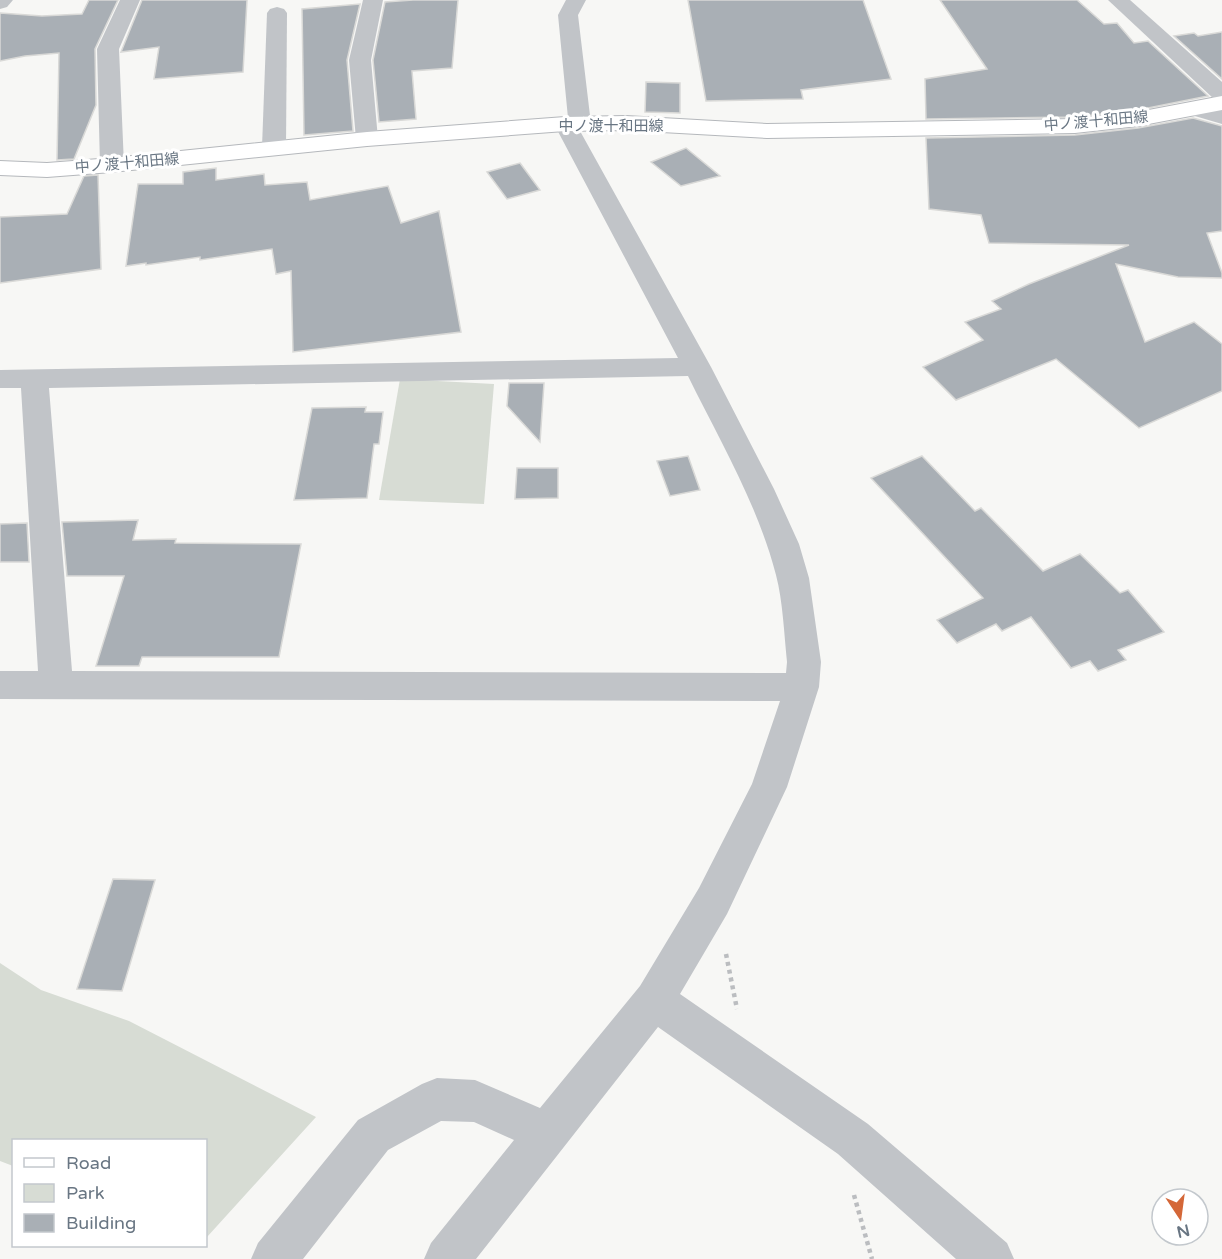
<svg xmlns="http://www.w3.org/2000/svg" width="1222" height="1259" font-family="'Varela Round','Noto Sans JP',sans-serif">
<style>
.green{fill:#d7dcd4}
.building{fill:#a9afb5;stroke:#d9d9d7;stroke-width:1.5}
.lines{fill:none;stroke-linecap:round;stroke-linejoin:round}
.major-casing{stroke:#b5b8bc;stroke-width:2}
.path{stroke:#bbbdc0;stroke-width:4.5;stroke-dasharray:4 4;stroke-linecap:butt}
.minor{fill:#c1c4c8;fill-rule:evenodd}
.major{fill:#fff;fill-rule:evenodd}
.labels{text-anchor:middle;dominant-baseline:central;stroke-width:6;stroke-linejoin:round;paint-order:stroke}
.far-street-label{font-size:15px;fill:#697683;stroke:#fff}
</style>
<rect width="100%" height="100%" fill="#f7f7f5"/>
<g class="green">
<polygon points="400,379 494,384 484,504 379,500"/>
<polygon points="0,963 41,990 129,1021 316,1117 207,1237 206,1140 14,1140 13,1166 0,1161"/>
</g>
<g class="building">
<polygon points="89,0 118,0 95,49 96,105 74,159 57,160 59,53 25,56 0,61 0,13 42,16 82,14"/>
<polygon points="142,0 247,0 243,72 154,79 159,47 121,52"/>
<polygon points="413,0 458,0 452,68 412,71 416,119 379,122 373,60 385,2"/>
<polygon points="688,0 863,0 891,79 801,90 803,99 706,101"/>
<polygon points="940,0 1077,0 1104,24 1117,23 1134,43 1148,41 1208,96 1138,110 1075,117 926,119 925,79 987,69"/>
<polygon points="360,4 347,60 353,131 304,135 302,9"/>
<polygon points="1222,32 1222,79 1174,36 1194,33 1198,36"/>
<polygon points="646,82 680,83 680,113 645,112"/>
<polygon points="1193,118 1222,126 1222,231 1207,233 1222,273 1222,278 1178,277 1116,264 1145,342 1194,322 1222,344 1222,391 1139,428 1056,359 956,400 923,367 983,340 965,322 1001,309 992,301 1029,284 1129,245 989,243 981,215 929,209 926,138 1075,135 1138,128"/>
<polygon points="686,148 720,176 681,186 651,162"/>
<polygon points="520,163 540,190 507,199 487,172"/>
<polygon points="216,168 216,180 264,174 265,185 307,182 310,200 388,186 401,223 439,211 461,332 293,352 291,271 276,274 272,249 200,260 200,257 146,265 146,263 126,266 138,184 183,184 183,172"/>
<polygon points="98,175 101,269 0,283 0,217 67,214 84,176"/>
<polygon points="509,383 544,383 540,442 507,406"/>
<polygon points="366,407 365,412 383,412 379,444 374,444 367,498 294,500 312,408"/>
<polygon points="688,456 700,490 670,496 657,461"/>
<polygon points="922,456 975,511 981,508 1043,571 1080,554 1120,593 1128,590 1164,632 1118,650 1126,660 1098,671 1090,661 1071,668 1031,617 1002,631 996,624 957,643 937,620 983,598 871,478"/>
<polygon points="517,468 558,468 558,498 515,499"/>
<polygon points="138,520 133,540 176,539 175,543 301,544 279,657 142,657 139,666 96,666 124,576 67,576 62,522"/>
<polygon points="27,523 29,562 0,562 0,524"/>
<polygon points="113,879 155,880 122,991 77,989"/>
</g>
<g class="lines">
<g class="major-casing">
<polygon id="major" points="1222,96 1222,110 1138,126 1075,133 767,138 626,130 565,131 367,146 112,172 47,177 0,175 0,161 47,163 112,158 367,132 565,117 626,116 767,124 1075,119 1138,112"/>
</g>
<g class="path">
<polyline points="726,954 737,1009"/>
<polyline points="854,1195 872,1259"/>
</g>
<g class="minor">
<polygon points="0,0 13,0 7,7 0,9"/>
<polygon points="120,0 140,0 119,49 124,165 120,170 112,172 104,170 100,165 97,49"/>
<polygon points="363,0 383,0 371,60 378,139 375,144 367,146 359,144 356,139 349,60"/>
<path d="M566 0H586L578 15 591 124 588 129 580 131 711 367 774 489 799 544 809 578 821 662 819 687 787 787 727 914 680 994 868 1124 1007 1243 1014 1259H956L838 1154 658 1027 476 1259H424L431 1243 514 1140 474 1122 441 1121 388 1150 303 1259H251L258 1243 358 1120 422 1084 437 1078 475 1080 540 1108 640 986 699 888 752 784 780 701 0 699V671H38L21 388H0V370L678 358 554 124 557 119 568 118 558 15ZM688 376C720 441 758 505 776 575 783 602 784 634 787 662L786 673 72 671 49 388Z"/>
<polygon points="1108,0 1130,0 1222,82 1222,101 1214,99"/>
<polygon points="277,7 284,9 287,13 286,147 282,152 274,154 266,152 262,147 267,13 270,9"/>
<polygon points="1196,102 1222,110 1222,124 1188,114 1185,109 1188,104"/>
</g>
<use href="#major" class="major"/>
</g>
<g class="labels">
<g class="far-street-label">
<text transform="translate(1096 121) rotate(-5)">中ノ渡十和田線</text>
<text x="611" y="126">中ノ渡十和田線</text>
<text transform="translate(127 163) rotate(-5)">中ノ渡十和田線</text>
</g>
</g>
<rect x="12" y="1139" width="195" height="108" fill="#ffffff" stroke="#c3c8cd" stroke-width="1.5"/>
<rect x="24" y="1158" width="30" height="9" fill="#ffffff" stroke="#c3c8cd" stroke-width="1.5"/>
<text x="66" y="1169" font-size="18" fill="#697683">Road</text>
<rect x="24" y="1184" width="30" height="18" fill="#d7dcd4" stroke="#c3c8cd" stroke-width="1.5"/>
<text x="66" y="1199" font-size="18" fill="#697683">Park</text>
<rect x="24" y="1214" width="30" height="18" fill="#a9afb5" stroke="#c3c8cd" stroke-width="1.5"/>
<text x="66" y="1229" font-size="18" fill="#697683">Building</text>
<g transform="translate(1180 1217) rotate(167)"><circle r="28" fill="#ffffff" stroke="#c3c8cd" stroke-width="1.5"/>
<path d="M0-4.5L10 22L0 15L-10 22Z" fill="#d46738"/>
<text y="-9" font-size="16" font-weight="bold" text-anchor="middle" fill="#697683">N</text>
</g>
</svg>
